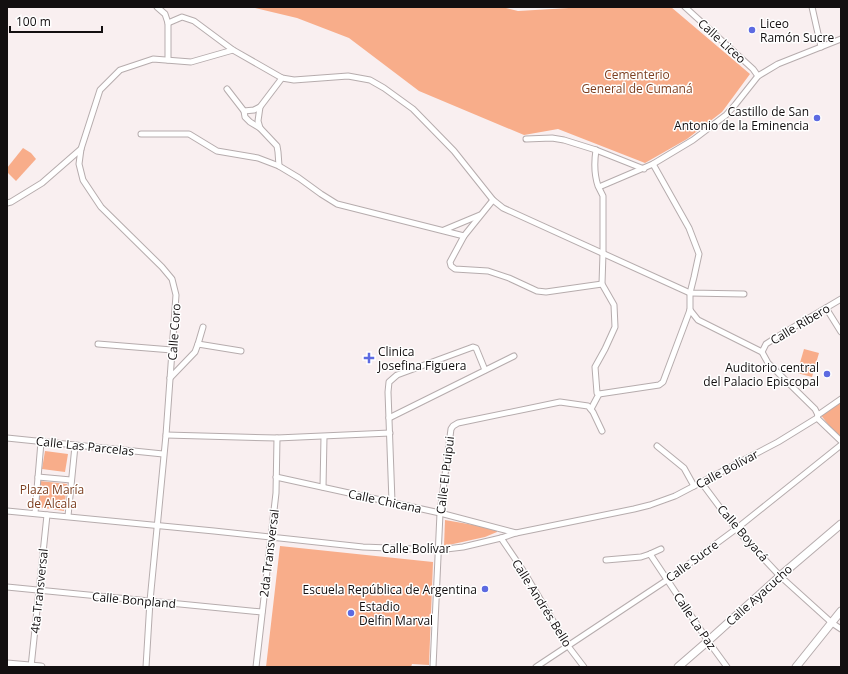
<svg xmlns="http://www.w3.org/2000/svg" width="848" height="674" font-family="'Open Sans',sans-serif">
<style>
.green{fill:#f8ad8a}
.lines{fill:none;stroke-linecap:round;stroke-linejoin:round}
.street-casing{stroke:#b6acad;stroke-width:7}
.secondary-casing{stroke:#b6acad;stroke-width:9}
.street{stroke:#fff;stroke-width:5}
.secondary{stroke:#fff;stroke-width:7}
.poi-dot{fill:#5d6ae1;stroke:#fff;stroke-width:1.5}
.labels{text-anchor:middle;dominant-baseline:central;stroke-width:3;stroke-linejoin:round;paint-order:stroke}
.poi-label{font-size:12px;fill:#130f10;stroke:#fff;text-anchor:start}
.street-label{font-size:12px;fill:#130f10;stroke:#fff}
.park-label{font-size:12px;fill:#7d3f20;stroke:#fff}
</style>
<rect width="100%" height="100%" fill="#f9eff0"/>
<g class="green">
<polygon points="251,7 502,7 518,11 586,7 671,7 750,74 722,112 687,139 645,163 558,129 524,135 419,91 349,38 297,18"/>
<polygon points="23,148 31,153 36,159 16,181 7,172 7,168"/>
<polygon points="804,349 819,353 812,377 797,373"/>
<polygon points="841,400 841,441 820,414"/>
<polygon points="45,451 68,454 65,472 42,469"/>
<polygon points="40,481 67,484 64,511 37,507"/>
<polygon points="445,520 497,529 497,532 485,537 444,546"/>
<polygon points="280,546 433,562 429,665 412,664 411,667 266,667"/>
</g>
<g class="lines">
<g class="street-casing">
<g id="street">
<polyline points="157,7 165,14 168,23 168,60"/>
<polyline points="685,7 753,69 758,76"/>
<polyline points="812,7 821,47"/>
<polyline points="168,23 182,17 194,21 233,50 282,78 294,80 348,76 370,80 384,88 413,109 454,151 493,200 503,208 690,293 744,294"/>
<polyline points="227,89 244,111 245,117 250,122 260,128"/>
<polyline points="244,111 254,110 260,107"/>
<polyline points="141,134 189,134 217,151 258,158 279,166 299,178 321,194 337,204 464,236"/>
<polyline points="526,139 552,138 564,140 596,150 644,169"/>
<polyline points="279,166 278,152 277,146 260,128 258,121 260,107 282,78"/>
<polyline points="599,187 653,164 693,140 726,115 735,105 758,76 778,64 841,39"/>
<polyline points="493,200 464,236 450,262 451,266 455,269 488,271 509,278 537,291 546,292 602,284"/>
<polyline points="7,203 11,202 42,183 81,149"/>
<polyline points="444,230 480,215"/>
<polyline points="826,308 841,332"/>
<polyline points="690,310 698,320 762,352 768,363 815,409 818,415"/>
<polyline points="98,344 172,350"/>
<polyline points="198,344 241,351"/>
<polyline points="762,352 766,344 777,337 841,299"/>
<polyline points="170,378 195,352 198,344 203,327"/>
<polyline points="599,394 659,385 663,382 690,310 690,293 694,277 699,254 689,228 653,164"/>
<path d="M591 409 599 394 597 393 595 367 605 349 615 327 614 305 602 284 603 253V196C601 192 600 190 598 186 594 174 594 163 596 150"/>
<polyline points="389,418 514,356"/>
<polyline points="817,418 841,441"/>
<polyline points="166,435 277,438 390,433"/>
<polyline points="7,438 163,454"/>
<polyline points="657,446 684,468 694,486"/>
<polyline points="38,477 71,480"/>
<polyline points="276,477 440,513 516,533"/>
<polyline points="701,482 736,529 780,576 832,623 841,629"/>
<polyline points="323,487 324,437"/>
<polyline points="392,502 388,392 389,382 397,375 473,347 476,348 485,370"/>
<polyline points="7,511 214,531 363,547 438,550 463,547 501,538 516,533 634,509 650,505 675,496 778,442 817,418 818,415 841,399"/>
<polyline points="35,513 41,442"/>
<polyline points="68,516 75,446"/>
<polyline points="501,538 524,572 568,646 584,667"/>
<polyline points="650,554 708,641 727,667"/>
<polyline points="606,560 641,557 650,554 661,549"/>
<polyline points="7,587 262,612"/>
<polyline points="31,667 47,515"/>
<polyline points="146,667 150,601 166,435 176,295 172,279 162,267 101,207 83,180 79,164 81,149 100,90 120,70 153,59 191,62 233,50"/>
<polyline points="256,667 276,493 277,438"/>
<polyline points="433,667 440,513 451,429 453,426 458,423 560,402 588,406 593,412 602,431"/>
<polyline points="536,667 667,580 736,529 841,445"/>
</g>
</g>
<g class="secondary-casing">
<g id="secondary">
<polyline points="7,664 41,667"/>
<polyline points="678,667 708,641 780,576 841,524"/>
<polyline points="796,667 841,611"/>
</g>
</g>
<use href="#street" class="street"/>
<use href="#secondary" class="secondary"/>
</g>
<g class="poi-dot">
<circle cx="752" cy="30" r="4"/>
<circle cx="817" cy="118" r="4"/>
<path d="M367 352h4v4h4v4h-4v4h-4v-4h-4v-4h4z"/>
<circle cx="827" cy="374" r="4"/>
<circle cx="485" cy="589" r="4"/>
<circle cx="351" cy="613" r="4"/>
</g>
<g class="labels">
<g class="poi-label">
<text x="760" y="23">Liceo<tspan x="760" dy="14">Ramón Sucre</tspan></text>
<text x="809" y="111" text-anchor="end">Castillo de San<tspan x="809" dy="14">Antonio de la Eminencia</tspan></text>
<text x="378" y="351">Clinica<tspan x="378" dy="14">Josefina Figuera</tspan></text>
<text x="819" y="367" text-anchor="end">Auditorio central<tspan x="819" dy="14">del Palacio Episcopal</tspan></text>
<text x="477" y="589" text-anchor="end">Escuela República de Argentina</text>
<text x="359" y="606">Estadio<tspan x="359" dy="14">Delfin Marval</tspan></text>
</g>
<g class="street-label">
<text transform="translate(722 41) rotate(42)">Calle Liceo</text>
<text transform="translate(800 324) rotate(-31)">Calle Ribero</text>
<text transform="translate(174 332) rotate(-86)">Calle Coro</text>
<text transform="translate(85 446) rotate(6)">Calle Las Parcelas</text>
<text transform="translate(727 469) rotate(-28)">Calle Bolívar</text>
<text transform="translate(445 475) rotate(-83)">Calle El Puipui</text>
<text transform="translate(385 501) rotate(12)">Calle Chicana</text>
<text transform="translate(743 533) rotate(49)">Calle Boyacá</text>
<text x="416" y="548">Calle Bolívar</text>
<text transform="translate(269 553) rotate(-83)">2da Transversal</text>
<text transform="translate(692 561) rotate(-36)">Calle Sucre</text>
<text transform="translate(39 591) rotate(-84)">4ta Transversal</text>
<text transform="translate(759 595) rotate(-42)">Calle Ayacucho</text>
<text transform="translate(134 600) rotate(5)">Calle Bonpland</text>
<text transform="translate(542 603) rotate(58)">Calle Andrés Bello</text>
<text transform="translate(695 621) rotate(56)">Calle La Paz</text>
</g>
<g class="park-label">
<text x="637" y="74">Cementerio<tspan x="637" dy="14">General de Cumaná</tspan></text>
<text x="52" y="489">Plaza María<tspan x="52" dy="14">de Alcala</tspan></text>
</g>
</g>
<rect width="848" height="674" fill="none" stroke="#130f10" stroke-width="16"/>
<path d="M10 26v6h92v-6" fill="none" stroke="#130f10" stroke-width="2"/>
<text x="16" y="26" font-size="12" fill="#130f10" stroke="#ffffff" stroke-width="3" paint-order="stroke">100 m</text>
</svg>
